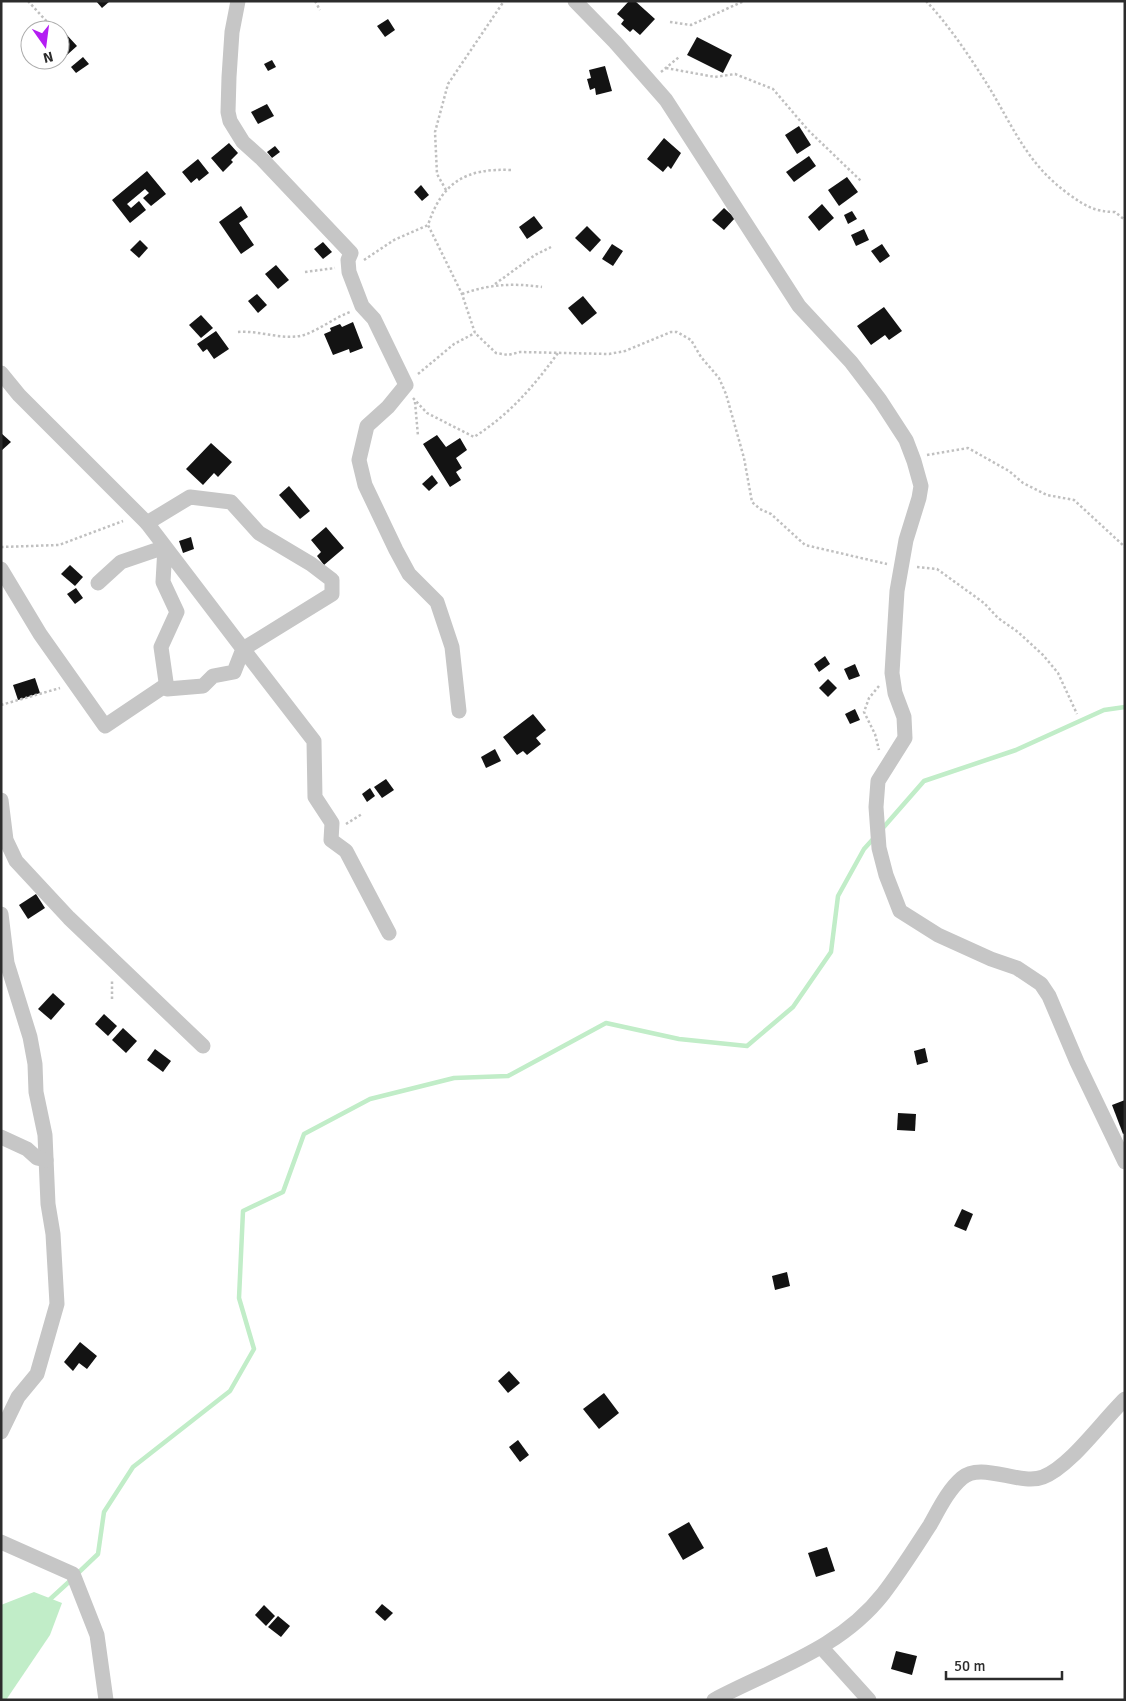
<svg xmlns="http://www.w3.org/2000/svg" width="1126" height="1701" font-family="Signika,sans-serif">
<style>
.water{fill:#c1edc8}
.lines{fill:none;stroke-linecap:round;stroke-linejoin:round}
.stream{stroke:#c1edc8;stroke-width:4.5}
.building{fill:#131313}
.path{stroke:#c0c0c0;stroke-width:2.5;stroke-dasharray:2.5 2.5;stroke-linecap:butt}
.minor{stroke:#c6c6c6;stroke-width:15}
</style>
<rect width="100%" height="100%" fill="#fff"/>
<polygon class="water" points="34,1592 62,1603 50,1635 6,1700 1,1700 1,1605"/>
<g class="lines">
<g class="stream">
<polyline points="882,829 924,781 1016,750 1104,710 1125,707"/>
<polyline points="77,1574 98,1554 104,1512 133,1467 230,1391 254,1349 239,1298 243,1211 283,1192 304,1134 370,1099 454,1078 508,1076 606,1023 679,1039 747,1046 793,1007 831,952 838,896 864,849 874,838"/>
<polyline points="47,1602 71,1580"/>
</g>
</g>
<g class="building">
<polygon points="96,1 110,1 102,8"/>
<polygon points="629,1 635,1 655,19 640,35 633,29 630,32 621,24 624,20 617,14"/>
<polygon points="388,19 395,30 385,37 377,26"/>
<polygon points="66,34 77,46 58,63 55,60 60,60 60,40"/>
<polygon points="697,37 732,55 723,73 687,55"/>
<polygon points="83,57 89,64 76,73 71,67"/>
<polygon points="272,60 276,67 268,71 264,64"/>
<polygon points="605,66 612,91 596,95 595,88 590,90 587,79 591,78 589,70"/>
<polygon points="267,104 274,116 258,124 251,112"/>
<polygon points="799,126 811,145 797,154 785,135"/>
<polygon points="664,138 681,153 671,169 668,166 663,172 647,159"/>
<polygon points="229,143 238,153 231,160 233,162 223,172 211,158"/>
<polygon points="275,146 280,152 272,158 267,152"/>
<polygon points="809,156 816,166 794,182 786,172"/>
<polygon points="198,159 209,173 199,181 197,178 191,183 182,172"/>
<polygon points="147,171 166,194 151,206 143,198 149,193 145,189 127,204 131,208 139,201 146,210 130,223 112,200"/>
<polygon points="847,177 858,192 839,206 828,190"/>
<polygon points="421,185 429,195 422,201 414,192"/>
<polygon points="822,204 834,218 819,231 808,217"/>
<polygon points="241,206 248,217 239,223 254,245 241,254 219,222"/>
<polygon points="724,208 735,218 724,230 712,220"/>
<polygon points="852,211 857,219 848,224 844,215"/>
<polygon points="534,216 543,228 527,239 519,227"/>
<polygon points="587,226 601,240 590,252 575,238"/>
<polygon points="864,229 869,240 856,246 851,235"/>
<polygon points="140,240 148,248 139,258 130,250"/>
<polygon points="323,242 332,252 323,259 314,249"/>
<polygon points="612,244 623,251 613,266 602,259"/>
<polygon points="882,244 890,256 880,263 871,251"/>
<polygon points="276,265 289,280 278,289 265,274"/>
<polygon points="257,294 267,305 258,313 248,301"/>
<polygon points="583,296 597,313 582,325 568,308"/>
<polygon points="884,307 902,331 889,340 885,335 871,345 857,326"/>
<polygon points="201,315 213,328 201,338 189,325"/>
<polygon points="353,322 363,348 350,353 349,349 333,355 324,334 331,331 330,328 340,324 342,327"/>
<polygon points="216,331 229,349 214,359 207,349 203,352 197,344"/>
<polygon points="1,433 11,442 1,451"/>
<polygon points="437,435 446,447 460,438 467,450 456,458 462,468 456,472 461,480 450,487 423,444"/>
<polygon points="211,443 232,462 218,477 214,473 203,485 186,469"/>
<polygon points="432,475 438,483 429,491 422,484"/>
<polygon points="289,486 310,511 300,519 279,495"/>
<polygon points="326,527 344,548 324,565 317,556 321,552 311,540"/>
<polygon points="191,537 194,549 183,553 179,541"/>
<polygon points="70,565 83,577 75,586 61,574"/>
<polygon points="76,588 83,598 75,604 67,594"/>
<polygon points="825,656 830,664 819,672 814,664"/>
<polygon points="855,664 860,676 849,680 844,669"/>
<polygon points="35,678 40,693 18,700 13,685"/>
<polygon points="828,679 837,688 828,697 819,688"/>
<polygon points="855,709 860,720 850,724 845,714"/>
<polygon points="533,714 546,730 536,738 541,744 527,755 523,751 517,755 503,737"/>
<polygon points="495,749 501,761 486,768 481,757"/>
<polygon points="386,779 394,790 382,798 374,787"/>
<polygon points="370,788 375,796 367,802 362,794"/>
<polygon points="36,894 45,908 28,919 19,905"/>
<polygon points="53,993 65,1004 51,1020 38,1009"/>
<polygon points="104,1014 117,1026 108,1036 95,1024"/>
<polygon points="123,1028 137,1041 126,1053 112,1040"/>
<polygon points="925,1048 928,1062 917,1065 914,1051"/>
<polygon points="155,1049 171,1061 163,1072 147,1060"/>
<polygon points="1125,1100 1125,1133 1123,1134 1112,1105"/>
<polygon points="898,1113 916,1114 915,1131 897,1130"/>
<polygon points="962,1209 973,1214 966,1231 954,1226"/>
<polygon points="787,1272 790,1286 775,1290 772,1276"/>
<polygon points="80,1342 97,1356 87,1369 79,1363 73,1371 64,1362"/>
<polygon points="509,1371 520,1383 508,1393 498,1381"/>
<polygon points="604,1393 619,1413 599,1429 583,1409"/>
<polygon points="518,1440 529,1455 520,1462 509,1447"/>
<polygon points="689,1522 704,1548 683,1560 668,1534"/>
<polygon points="827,1547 835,1571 816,1577 808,1553"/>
<polygon points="382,1604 393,1613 385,1621 375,1612"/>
<polygon points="264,1605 275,1616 266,1626 255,1615"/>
<polygon points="278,1616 290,1626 281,1637 268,1627"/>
<polygon points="896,1651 917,1656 912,1675 891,1669"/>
</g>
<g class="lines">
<g class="path">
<polyline points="28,1 49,24"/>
<polyline points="315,1 320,10"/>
<path d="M926 1C948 24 970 57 987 84 1013 126 1027 165 1070 195 1085 206 1096 212 1115 212L1125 220"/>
<polyline points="670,22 691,25 744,1"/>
<polyline points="666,68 715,77 735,74 773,89 808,130 861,181"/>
<polyline points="661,72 679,57"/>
<path d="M511 170C466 168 442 182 428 225L462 294 475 333 496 353 508 355 520 352 609 354 625 351 671 332H677L691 340 701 357 719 378 726 394 744 458 752 502 760 509 771 514 805 545 887 564"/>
<polyline points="446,190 437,174 435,132 448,84 504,1"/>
<polyline points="364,260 394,240 428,225"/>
<polyline points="305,272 335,268"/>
<polyline points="495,284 535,255 551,247"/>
<path d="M462 294C490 284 513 283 542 287"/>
<path d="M238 332C259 330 284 341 304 335 319 330 334 318 350 312"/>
<polyline points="418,374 454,344 475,333"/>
<path d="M413 398 427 413 474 437C509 415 534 386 558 353"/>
<polyline points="415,402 418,436"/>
<polyline points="927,455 968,448 1009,471 1023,483 1047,495 1074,500 1125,547"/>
<polyline points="1,547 59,545 123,521"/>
<polyline points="917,567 937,569 984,603 998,618 1018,632 1043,655 1058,673 1077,714"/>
<polyline points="879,686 869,698 864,712 875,734 879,750"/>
<polyline points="1,705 60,688"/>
<polyline points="346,824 362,814"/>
<polyline points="112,999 112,980"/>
</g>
<g class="minor">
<polyline points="238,1 232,32 229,77 228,112 230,121 243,142 262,159 351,253 348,260 349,272 362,306 374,319 406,385 388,407 367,426 359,460 365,485 396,550 409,574 437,602 452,647 459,711"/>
<polyline points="575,1 615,42 666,100 799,306 851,362 880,400 906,440 914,461 921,486 919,498 906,540 897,591 892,673 895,693 904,717 905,738 878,781 876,807 879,848 886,875 900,911 938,935 991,959 1017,968 1041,984 1049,996 1077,1062 1125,1162"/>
<polyline points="1,373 19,395 147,523"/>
<polyline points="1,569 40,634 105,726 166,685"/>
<polyline points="98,583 121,562 165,547 163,582 177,612 161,647 167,689 203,686 213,676 234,672 243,649 147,523 190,497 231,502 259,533 311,564 332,580 332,594 243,649 314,741 315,797 332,823 331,840 346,851 389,933"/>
<polyline points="1,800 6,840 16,861 69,918 203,1046"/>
<polyline points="1,914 7,963 30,1037 35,1064 36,1092 45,1135 48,1204 53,1234 57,1304 37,1374 18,1397 1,1432"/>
<polyline points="1,1137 27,1149 37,1158 46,1160"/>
<polyline points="1,1542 73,1574 97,1635 106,1700"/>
<polyline points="822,1648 869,1700"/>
<path d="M714 1700C774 1668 839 1650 883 1594 900 1572 915 1548 930 1525 939 1509 948 1490 962 1478 981 1461 1020 1486 1043 1477 1070 1467 1103 1420 1125 1399"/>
</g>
</g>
<rect width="1126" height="1701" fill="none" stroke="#2c2c2c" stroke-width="5"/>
<g transform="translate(45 45) rotate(166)"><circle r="24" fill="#ffffff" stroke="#ababab"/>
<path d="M0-4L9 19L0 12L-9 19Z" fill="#b41df3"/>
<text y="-8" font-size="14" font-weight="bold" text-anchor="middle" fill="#2c2c2c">N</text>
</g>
<path d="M946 1671v8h116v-8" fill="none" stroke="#2c2c2c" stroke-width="2.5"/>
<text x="954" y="1671" font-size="15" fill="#2c2c2c" stroke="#ffffff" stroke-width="4" paint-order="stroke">50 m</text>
</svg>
